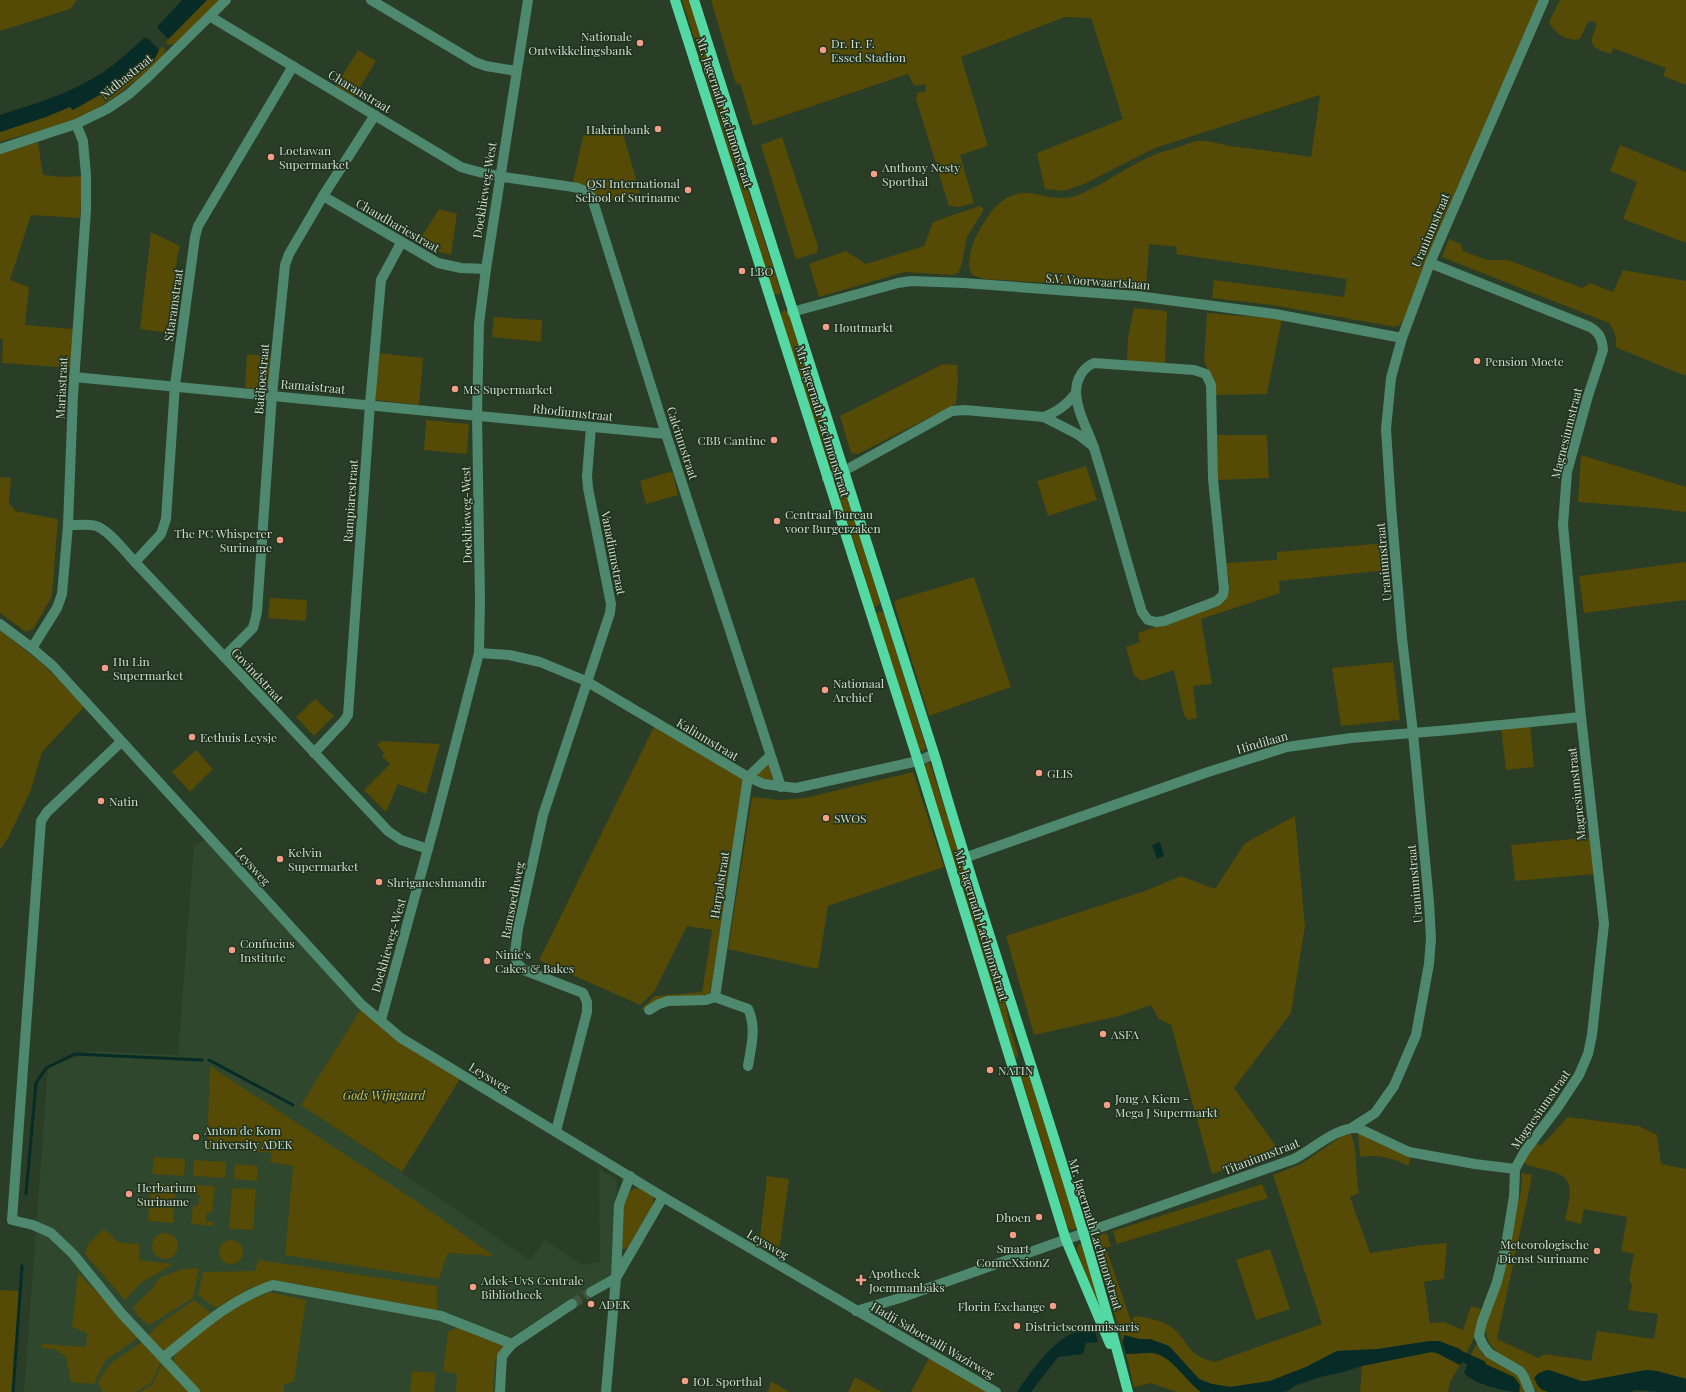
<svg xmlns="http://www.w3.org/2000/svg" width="1686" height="1392" font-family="'Playfair Display',serif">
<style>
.built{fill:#2f472c}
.green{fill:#554a06}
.water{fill:#072c28}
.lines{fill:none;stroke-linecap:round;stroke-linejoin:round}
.stream{stroke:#072c28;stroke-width:3}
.canal{stroke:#072c28;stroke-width:10}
.minor-tunnel{stroke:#425540;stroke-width:10;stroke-dasharray:10 5;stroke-linecap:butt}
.minor{stroke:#4e886e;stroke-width:10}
.major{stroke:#54d8a4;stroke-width:10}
.poi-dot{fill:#f49e8a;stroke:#1f321e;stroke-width:1.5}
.labels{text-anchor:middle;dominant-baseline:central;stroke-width:3;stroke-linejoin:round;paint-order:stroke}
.poi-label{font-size:12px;fill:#d1dccf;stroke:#1f321e;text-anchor:start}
.street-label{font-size:12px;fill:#d1dccf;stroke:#1f321e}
.park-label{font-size:12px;font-style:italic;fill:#d8c353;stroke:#1f321e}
</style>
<rect width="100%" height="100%" fill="#293d27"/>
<polygon class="built" points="207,840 361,1009 302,1105 530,1260 545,1240 582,1265 600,1262 599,1169 617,1180 616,1278 502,1356 500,1392 24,1392 48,1067 92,1051 178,1055 194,845"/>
<g class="green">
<polygon points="0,0 77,0 70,9 0,31"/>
<polygon points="207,0 219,0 176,43 171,45 165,43"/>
<polygon points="682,0 690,0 742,164 740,169 737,169 734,167"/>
<path d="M711 0H1541L1404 320 1400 325 1395 327 1272 305 1212 298 1214 280 1344 297 1347 279 1176 254 1177 247 1149 244 1146 289 984 279 972 275C966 263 971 246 977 234 992 208 1006 186 1040 195 1053 198 1065 200 1078 195 1105 184 1129 165 1156 154 1164 151 1172 149 1179 147 1185 145 1191 142 1197 141 1207 140 1220 144 1230 146 1257 149 1284 153 1311 157L1320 95 1155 148 1084 184 1064 191 1045 189 1037 153 1123 119 1091 18 1065 17 961 57 988 146 960 155 974 203 958 207 949 206 948 203 916 99 917 93 926 91 925 84 917 86 913 84 908 74 753 126 740 83 736 84Z"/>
<path d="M1560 0H1686V85L1663 76 1666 68 1613 48 1611 54C1598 49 1587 48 1594 32 1596 28 1597 27 1596 23L1593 21 1588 22 1580 39C1567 42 1555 34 1549 22Z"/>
<path d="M163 46 165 49C165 59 151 68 144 74 128 86 113 99 96 109 67 125 32 132 0 142V132L45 117 70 107 73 110 103 93 155 58 159 50Z"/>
<polygon points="358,50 376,61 354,97 336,86"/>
<polygon points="604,127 610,133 622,130 640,193 599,203 573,182 583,136 591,130"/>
<polygon points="782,137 818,246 817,253 796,259 761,145"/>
<polygon points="38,142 43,175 63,177 83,176 80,218 31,215 10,280 29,287 25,325 73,329 71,368 2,363 3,339 0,339 0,154"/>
<polygon points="1620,145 1686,172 1686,243 1623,219 1637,182 1610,171"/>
<polygon points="744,178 780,289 781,293 778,295 774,294 739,183 739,180"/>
<polygon points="979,206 983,208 983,211 967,237 962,264 958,273 952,275 905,272 819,297 809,264 846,251 866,264 924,246 933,222"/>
<polygon points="439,209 457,214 451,255 435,251 419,241"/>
<polygon points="151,232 180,246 177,259 169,333 140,329"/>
<path d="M1449 239 1461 244 1463 251 1487 260H1508L1582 288 1590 283 1613 292 1623 270 1686 281V376L1615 347C1618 340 1614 329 1609 323L1442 257Z"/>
<polygon points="1134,308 1167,311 1165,363 1127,361 1128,337"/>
<polygon points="784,310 788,312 836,467 835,471 830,472 808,406 781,316 781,313"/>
<polygon points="1207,313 1282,319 1267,394 1215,395 1212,377 1204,361"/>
<polygon points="494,317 542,320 541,342 492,337"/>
<polygon points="378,353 423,358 419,405 376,400 375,398"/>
<polygon points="247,354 272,357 270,389 245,388"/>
<polygon points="943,364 957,365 958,377 956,404 858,454 851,453 840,416"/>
<polygon points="426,420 469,424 467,454 424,450"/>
<polygon points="1216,435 1267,435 1269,478 1218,480"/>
<polygon points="1581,455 1686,487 1686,512 1654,508 1578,502"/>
<polygon points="1086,466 1097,500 1048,516 1037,481"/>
<polygon points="669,472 673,473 678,495 646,504 640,481"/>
<polygon points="0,477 11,478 9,502 15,511 58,519 52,596 34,628 26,632 0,613"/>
<polygon points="836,481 841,481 844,487 879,598 880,604 876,607 873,606 860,559 835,487"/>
<path d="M1387 543 1389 570 1279 581 1280 593 1201 619 1212 684 1193 686 1197 718 1188 720 1184 715 1174 670 1141 681 1134 675 1126 647 1140 642 1138 633 1222 603C1234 592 1228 577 1226 563L1277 560V552Z"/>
<polygon points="1686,562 1686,600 1584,613 1579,576"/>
<polygon points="974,577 1011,687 929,716 894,603 896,600"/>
<polygon points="270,598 307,600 306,621 268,618"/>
<polygon points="879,611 884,613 926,748 923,751 920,751 877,617 876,614"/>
<polygon points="0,630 45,666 84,707 42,752 31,790 8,838 0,850"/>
<polygon points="1393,662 1400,720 1341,726 1332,668"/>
<polygon points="315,699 334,716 314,736 296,717"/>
<polygon points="1530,724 1534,767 1506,770 1501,727"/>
<polygon points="654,727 738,776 743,780 744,787 711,990 709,994 640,1010 655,996 702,992 712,930 687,926 654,992 640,1005 539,960"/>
<polygon points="381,741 440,744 426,794 398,784 386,812 364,790 390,764 382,756 384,753 377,745"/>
<polygon points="196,750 213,769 190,792 172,772"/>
<polygon points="926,763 930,763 931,766 1003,992 1010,1027 1018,1054 1018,1057 1017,1058 1015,1057 924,767"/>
<polygon points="766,765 769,765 773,780 769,781 758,776 758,772"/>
<polygon points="913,772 944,867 828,906 818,969 728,949 752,797 779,800 805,798"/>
<polygon points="1295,816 1305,926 1291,1013 1234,1088 1281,1153 1212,1174 1171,1025 1159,1019 1151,1005 1119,1016 1034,1035 1006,936 1145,891 1181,876 1215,889 1245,843"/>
<polygon points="1591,837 1594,874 1515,881 1511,845"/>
<polygon points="361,1009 460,1079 402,1172 301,1105"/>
<polygon points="210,1066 419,1203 494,1256 448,1253 439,1279 285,1255 293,1166 270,1162 272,1153 207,1147"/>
<polygon points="1022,1068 1028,1071 1077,1227 1074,1230 1069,1229 1067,1224 1020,1073"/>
<path d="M1568 1117 1639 1126 1657 1135 1661 1164 1686 1169V1379L1657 1371 1646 1370 1587 1381H1581L1549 1370 1543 1371 1537 1374 1542 1390 1549 1392H1537C1531 1385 1529 1375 1523 1368 1520 1364 1516 1363 1512 1361 1496 1352 1484 1345 1486 1324L1521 1191 1522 1173 1532 1175 1530 1186 1497 1339 1538 1358 1545 1354 1591 1361 1597 1331 1654 1339 1658 1314 1628 1310 1632 1285 1629 1280 1634 1254 1621 1251 1627 1217 1584 1209 1581 1224 1565 1220C1576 1173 1569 1176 1527 1165L1523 1162 1536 1142 1541 1146Z"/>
<path d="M1348 1133 1351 1134C1358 1151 1355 1173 1359 1193L1350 1197 1370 1253 1422 1245 1447 1243 1444 1279 1424 1282 1430 1323 1444 1322 1463 1330 1471 1306 1481 1309 1474 1338 1466 1354 1465 1355 1439 1341H1430L1378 1349 1337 1351 1306 1367 1270 1381 1230 1387 1212 1384 1199 1379 1169 1346 1150 1339H1139L1125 1335 1123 1343 1096 1250V1238L1104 1233 1107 1234 1111 1246 1106 1248 1131 1321 1135 1316C1147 1317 1165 1321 1174 1329 1181 1335 1186 1344 1192 1351 1198 1357 1207 1360 1215 1362L1322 1324 1273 1175 1301 1164 1339 1138Z"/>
<path d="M1360 1133 1388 1148 1410 1155 1409 1166C1391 1158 1381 1154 1360 1157L1358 1134Z"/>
<polygon points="154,1157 185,1159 184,1176 152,1174"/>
<polygon points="194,1160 226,1162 225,1178 193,1176"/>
<polygon points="235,1164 258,1166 257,1181 234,1179"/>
<polygon points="767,1176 789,1179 780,1245 775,1255 755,1244 760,1237"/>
<polygon points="151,1183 176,1185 173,1223 148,1221"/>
<polygon points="1262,1184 1268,1198 1117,1244 1113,1231"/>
<polygon points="194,1185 215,1186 212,1213 207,1213 206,1221 213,1222 213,1226 191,1224 193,1206 198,1206 200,1195 193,1194"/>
<polygon points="232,1188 256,1189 253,1230 229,1229"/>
<path d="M639 1188 653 1196V1205L628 1247 625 1249H621L624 1201C627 1194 631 1188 639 1188Z"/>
<polygon points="104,1229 118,1242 139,1244 139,1260 173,1264 141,1283 125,1300 85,1254 88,1244"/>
<circle cx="165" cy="1246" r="13"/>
<circle cx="231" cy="1252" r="12"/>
<polygon points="1079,1244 1083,1245 1100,1301 1096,1304 1077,1250"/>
<polygon points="1270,1249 1290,1309 1256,1320 1236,1260"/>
<polygon points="258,1260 437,1286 437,1311 275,1280 248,1289 216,1308 198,1295 203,1272 255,1271"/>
<polygon points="199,1268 193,1298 149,1325 138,1316 133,1307 151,1290 159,1278 182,1269"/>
<polygon points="78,1273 140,1336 105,1361 94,1384 71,1382 66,1357 55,1349 41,1348 42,1344 86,1347 87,1333 72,1327"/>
<polygon points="0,1290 20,1291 13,1392 0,1392"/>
<polygon points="269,1292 306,1300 294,1382 284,1384 284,1392 199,1392 173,1363 176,1352 234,1307"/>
<polygon points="194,1300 215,1316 164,1354 147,1337 158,1325"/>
<polygon points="459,1327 505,1346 495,1359 493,1392 456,1392 457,1374 443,1371 448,1332"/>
<polygon points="145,1340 162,1358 152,1382 136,1392 102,1392 98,1382 111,1363"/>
<path d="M1476 1344 1483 1355 1517 1375C1522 1380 1524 1386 1523 1392H1519L1521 1389 1470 1357Z"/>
<polygon points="1431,1352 1437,1353 1460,1365 1450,1382 1448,1392 1360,1392 1362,1366"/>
<path d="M1153 1353C1174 1358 1184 1380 1201 1392H1177L1151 1383 1134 1387 1126 1354Z"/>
<polygon points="929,1358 989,1392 911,1392"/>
<polygon points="164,1359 192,1392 140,1392 153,1384"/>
<polygon points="412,1371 436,1373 434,1392 410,1392"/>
<polygon points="855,1377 882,1392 848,1392"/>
<polygon points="771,1381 789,1392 768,1392"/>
</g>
<g class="water">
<polygon points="182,0 207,0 168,39 157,27"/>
<path d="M144 38 149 39 159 50 155 58 103 93 73 110 70 107 46 117 0 132V115C35 104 71 93 102 73 117 63 131 50 144 38Z"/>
<polygon points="1160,842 1164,856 1157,859 1152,845"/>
<path d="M1087 1330 1095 1331 1098 1342 1086 1343 1083 1354 1058 1357 1031 1392H1017C1030 1373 1050 1344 1071 1334 1076 1332 1082 1331 1087 1330Z"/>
<path d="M1124 1335 1139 1339H1150L1169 1346 1199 1379 1212 1384 1230 1387 1270 1381 1306 1367 1337 1351 1378 1349 1430 1341H1439L1460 1349 1465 1355 1460 1365 1437 1353 1431 1352 1362 1366 1343 1372 1320 1377 1294 1386 1288 1391 1282 1392H1201C1187 1382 1172 1356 1154 1353 1145 1352 1135 1354 1126 1354L1123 1343Z"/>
<path d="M1470 1357 1514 1377 1520 1385 1519 1392C1506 1392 1473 1384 1464 1373Z"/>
<path d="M1549 1370 1581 1381H1587L1646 1370 1657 1371 1686 1379V1392H1659L1636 1390 1630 1392H1549C1540 1390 1538 1387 1534 1378 1538 1373 1543 1371 1549 1370Z"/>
</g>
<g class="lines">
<g class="stream">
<polyline points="209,1060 293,1105"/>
<polyline points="26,1194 36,1083 46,1068 75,1054 202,1060"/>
<polyline points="13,1392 22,1266"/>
</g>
<polyline class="canal" points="1452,1352 1481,1365"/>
<polyline class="minor-tunnel" points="572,1304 591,1292"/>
<g class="minor">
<polyline points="371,0 475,62 486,66 516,71"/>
<path d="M211 17 461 167C499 179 539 181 578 188L585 191 592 198 666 434 781 787"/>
<polyline points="0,149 76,124 107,109 129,94 149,76 226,0"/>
<polyline points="323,196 438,263 461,268 486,269"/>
<path d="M1430 263 1590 327C1600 333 1602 339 1603 350L1588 396 1567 472 1563 525 1581 717 1604 924 1592 1035 1588 1054 1579 1075 1558 1107 1525 1151 1515 1169 1514 1196 1506 1245 1497 1282 1482 1322 1479 1336 1483 1345 1489 1353 1520 1371 1524 1377 1530 1392"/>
<polyline points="792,312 898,283 911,281 964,283 1137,296 1275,314 1402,338"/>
<path d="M1094 363 1194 370 1206 374 1211 385 1213 479 1224 589 1223 595 1217 601 1164 621 1156 622 1148 620 1142 612C1125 557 1111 502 1094 448 1088 430 1077 412 1076 393 1076 380 1082 368 1094 363Z"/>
<polyline points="74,377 666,434"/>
<path d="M1044 417C1058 411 1067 405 1076 393"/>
<polyline points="827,478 844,471 952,411 965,410 1044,417 1079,435 1094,447"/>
<path d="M68 525C77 525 88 524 96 526 109 530 126 553 135 562L388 831 401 840 428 849"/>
<polyline points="135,562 161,534 166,519 175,385 195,237 198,226 293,66"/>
<polyline points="0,624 32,648 53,666 361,1004 401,1038 663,1197 996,1392"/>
<polyline points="32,648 57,608 62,594 68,525 73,396 86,210 86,175 83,141 76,124"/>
<polyline points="479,653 509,655 540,662 586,681 748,777 764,784 796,788 918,761 934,754"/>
<polyline points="224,657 253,628 257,612 272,395 285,265 289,254 323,196 375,115"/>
<polyline points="121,742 47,812 41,821 12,1220 33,1225 51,1233 73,1254 122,1314 195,1392"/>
<polyline points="314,753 344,721 348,715 370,404 381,280 401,243"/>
<polyline points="964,858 1208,772 1287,747 1351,738 1450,730 1581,717"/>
<polyline points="715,997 748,777 770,756"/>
<path d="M649 1010 659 1004 668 1001 706 1000 715 997 748 1009C757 1027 751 1047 748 1066"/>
<polyline points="381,1020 435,823 479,653 480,599 477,415 479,324 486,269 528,0"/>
<polyline points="1353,1127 1375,1113 1394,1086 1416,1035 1429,964 1431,939 1429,902 1413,733 1402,638 1391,506 1386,429 1391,378 1402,338 1430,263 1544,0"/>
<polyline points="556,1131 587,1012 587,1002 583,993 524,970 517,963 515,953 518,929 543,815 610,613 611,604 588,488 587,476 591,427"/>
<polyline points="591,1292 616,1278 619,1205 630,1176"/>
<path d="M856 1311 900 1298 1294 1159C1312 1150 1338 1126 1358 1128L1409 1152 1475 1164 1515 1169"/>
<path d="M164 1357C199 1329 229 1300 273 1285L441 1316 512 1344"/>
<polyline points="500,1392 502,1356 512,1344 572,1304"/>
<polyline points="606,1392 616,1278 663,1197"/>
</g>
<g class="major">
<polyline points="675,0 918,761 1066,1240 1110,1344"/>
<path d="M694 0 936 760C997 971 1073 1179 1128 1392"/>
</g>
</g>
<g class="poi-dot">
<circle cx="640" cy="43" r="4"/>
<circle cx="823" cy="50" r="4"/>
<circle cx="658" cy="129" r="4"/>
<circle cx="271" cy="157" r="4"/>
<circle cx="874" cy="174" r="4"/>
<circle cx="688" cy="190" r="4"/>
<circle cx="742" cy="271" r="4"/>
<circle cx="826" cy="327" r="4"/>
<circle cx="1477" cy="361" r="4"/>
<circle cx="455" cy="389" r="4"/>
<circle cx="774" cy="440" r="4"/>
<circle cx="777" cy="521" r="4"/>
<circle cx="280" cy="540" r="4"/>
<circle cx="105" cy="668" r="4"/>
<circle cx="825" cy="690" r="4"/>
<circle cx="192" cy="737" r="4"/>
<circle cx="1039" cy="773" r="4"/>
<circle cx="101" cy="801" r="4"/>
<circle cx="826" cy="818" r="4"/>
<circle cx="280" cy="859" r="4"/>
<circle cx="379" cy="882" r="4"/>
<circle cx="232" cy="950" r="4"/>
<circle cx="487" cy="961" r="4"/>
<circle cx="1103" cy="1034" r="4"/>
<circle cx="990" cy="1070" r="4"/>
<circle cx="1107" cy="1105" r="4"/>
<circle cx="196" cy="1137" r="4"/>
<circle cx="129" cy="1194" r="4"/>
<circle cx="1039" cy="1217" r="4"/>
<circle cx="1013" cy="1235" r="4"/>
<circle cx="1597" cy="1251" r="4"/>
<path d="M859 1274h4v4h4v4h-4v4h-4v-4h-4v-4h4z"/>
<circle cx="473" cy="1287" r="4"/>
<circle cx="591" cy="1304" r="4"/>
<circle cx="1053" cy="1306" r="4"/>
<circle cx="1017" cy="1326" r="4"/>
<circle cx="685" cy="1381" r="4"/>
</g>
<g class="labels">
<g class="poi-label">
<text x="632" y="36" text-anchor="end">Nationale<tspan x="632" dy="14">Ontwikkelingsbank</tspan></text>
<text x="831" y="43">Dr. Ir. F.<tspan x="831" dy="14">Essed Stadion</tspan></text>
<text x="650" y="129" text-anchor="end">Hakrinbank</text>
<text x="279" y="150">Loetawan<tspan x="279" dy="14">Supermarket</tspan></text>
<text x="882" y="167">Anthony Nesty<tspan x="882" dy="14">Sporthal</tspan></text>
<text x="680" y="183" text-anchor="end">QSI International<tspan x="680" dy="14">School of Suriname</tspan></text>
<text x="750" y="271">LBO</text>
<text x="834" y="327">Houtmarkt</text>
<text x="1485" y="361">Pension Moete</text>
<text x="463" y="389">MS Supermarket</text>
<text x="766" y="440" text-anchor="end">CBB Cantine</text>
<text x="785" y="514">Centraal Bureau<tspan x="785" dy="14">voor Burgerzaken</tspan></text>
<text x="272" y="533" text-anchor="end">The PC Whisperer<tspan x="272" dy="14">Suriname</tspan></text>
<text x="113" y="661">Hu Lin<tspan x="113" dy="14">Supermarket</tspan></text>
<text x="833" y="683">Nationaal<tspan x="833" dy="14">Archief</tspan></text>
<text x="200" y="737">Eethuis Leysje</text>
<text x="1047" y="773">GLIS</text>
<text x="109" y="801">Natin</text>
<text x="834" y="818">SWOS</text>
<text x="288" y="852">Kelvin<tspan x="288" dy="14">Supermarket</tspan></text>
<text x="387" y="882">Shriganeshmandir</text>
<text x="240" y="943">Confucius<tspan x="240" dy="14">Institute</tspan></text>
<text x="495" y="954">Ninie's<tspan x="495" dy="14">Cakes &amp; Bakes</tspan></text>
<text x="1111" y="1034">ASFA</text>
<text x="998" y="1070">NATIN</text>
<text x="1115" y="1098">Jong A Kiem -<tspan x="1115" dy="14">Mega J Supermarkt</tspan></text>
<text x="204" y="1130">Anton de Kom<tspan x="204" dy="14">University ADEK</tspan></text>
<text x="137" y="1187">Herbarium<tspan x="137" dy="14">Suriname</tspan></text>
<text x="1031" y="1217" text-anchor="end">Dhoen</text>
<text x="1589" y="1244" text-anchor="end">Meteorologische<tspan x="1589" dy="14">Dienst Suriname</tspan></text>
<text x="1013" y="1248" text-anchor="middle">Smart<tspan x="1013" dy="14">ConneXxionZ</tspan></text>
<text x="869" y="1273">Apotheek<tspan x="869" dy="14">Joemmanbaks</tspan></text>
<text x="481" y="1280">Adek-UvS Centrale<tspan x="481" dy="14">Bibliotheek</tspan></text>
<text x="599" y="1304">ADEK</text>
<text x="1045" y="1306" text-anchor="end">Florin Exchange</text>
<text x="1025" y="1326">Districtscommissaris</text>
<text x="693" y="1381">IOL Sporthal</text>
</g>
<g class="street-label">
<text transform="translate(126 76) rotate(-39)">Nidhastraat</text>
<text transform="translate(360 91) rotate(31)">Charanstraat</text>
<text transform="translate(725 112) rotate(72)">Mr. Jagernath Lachmonstraat</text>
<text transform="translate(484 190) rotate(-81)">Doekhieweg-West</text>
<text transform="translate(398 225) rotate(30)">Chaudhariestraat</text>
<text transform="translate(1430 230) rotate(-67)">Uraniumstraat</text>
<text transform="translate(1098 281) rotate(4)">S.V. Voorwaartslaan</text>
<text transform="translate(173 305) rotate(-82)">Sitaramstraat</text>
<text transform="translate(261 379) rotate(-85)">Baidjoestraat</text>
<text transform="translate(313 386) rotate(5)">Ramaistraat</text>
<text transform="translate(61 388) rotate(-87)">Mariastraat</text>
<text transform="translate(573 412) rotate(6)">Rhodiumstraat</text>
<text transform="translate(823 421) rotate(73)">Mr. Jagernath Lachmonstraat</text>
<text transform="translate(1566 433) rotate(-76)">Magnesiumstraat</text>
<text transform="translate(683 443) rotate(72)">Calciumstraat</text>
<text transform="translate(350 501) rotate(-86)">Rampiarestraat</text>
<text transform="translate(466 515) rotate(-91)">Doekhieweg-West</text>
<text transform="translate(614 553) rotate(79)">Vanadiumstraat</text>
<text transform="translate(1383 562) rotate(-95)">Uraniumstraat</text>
<text transform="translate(258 675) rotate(47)">Govindstraat</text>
<text transform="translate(708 739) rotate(31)">Kaliumstraat</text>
<text transform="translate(1262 742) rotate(-16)">Hindilaan</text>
<text transform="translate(1576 794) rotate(-96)">Magnesiumstraat</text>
<text transform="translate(253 866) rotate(48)">Leysweg</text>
<text transform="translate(1414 884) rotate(-95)">Uraniumstraat</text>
<text transform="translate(719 885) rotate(-81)">Harpalstraat</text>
<text transform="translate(512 900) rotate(-79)">Ramsoedhweg</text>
<text transform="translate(982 925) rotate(73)">Mr. Jagernath Lachmonstraat</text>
<text transform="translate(388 945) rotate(-74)">Doekhieweg-West</text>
<text transform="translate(490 1077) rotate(31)">Leysweg</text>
<text transform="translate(1540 1109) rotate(-55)">Magnesiumstraat</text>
<text transform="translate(1261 1156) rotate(-21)">Titaniumstraat</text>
<text transform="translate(1096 1234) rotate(73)">Mr. Jagernath Lachmonstraat</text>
<text transform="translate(768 1244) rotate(31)">Leysweg</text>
<text transform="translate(933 1340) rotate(30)">Hadji Saboeralli Wazirweg</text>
</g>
<g class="park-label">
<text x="384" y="1095">Gods Wijngaard</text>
</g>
</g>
</svg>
